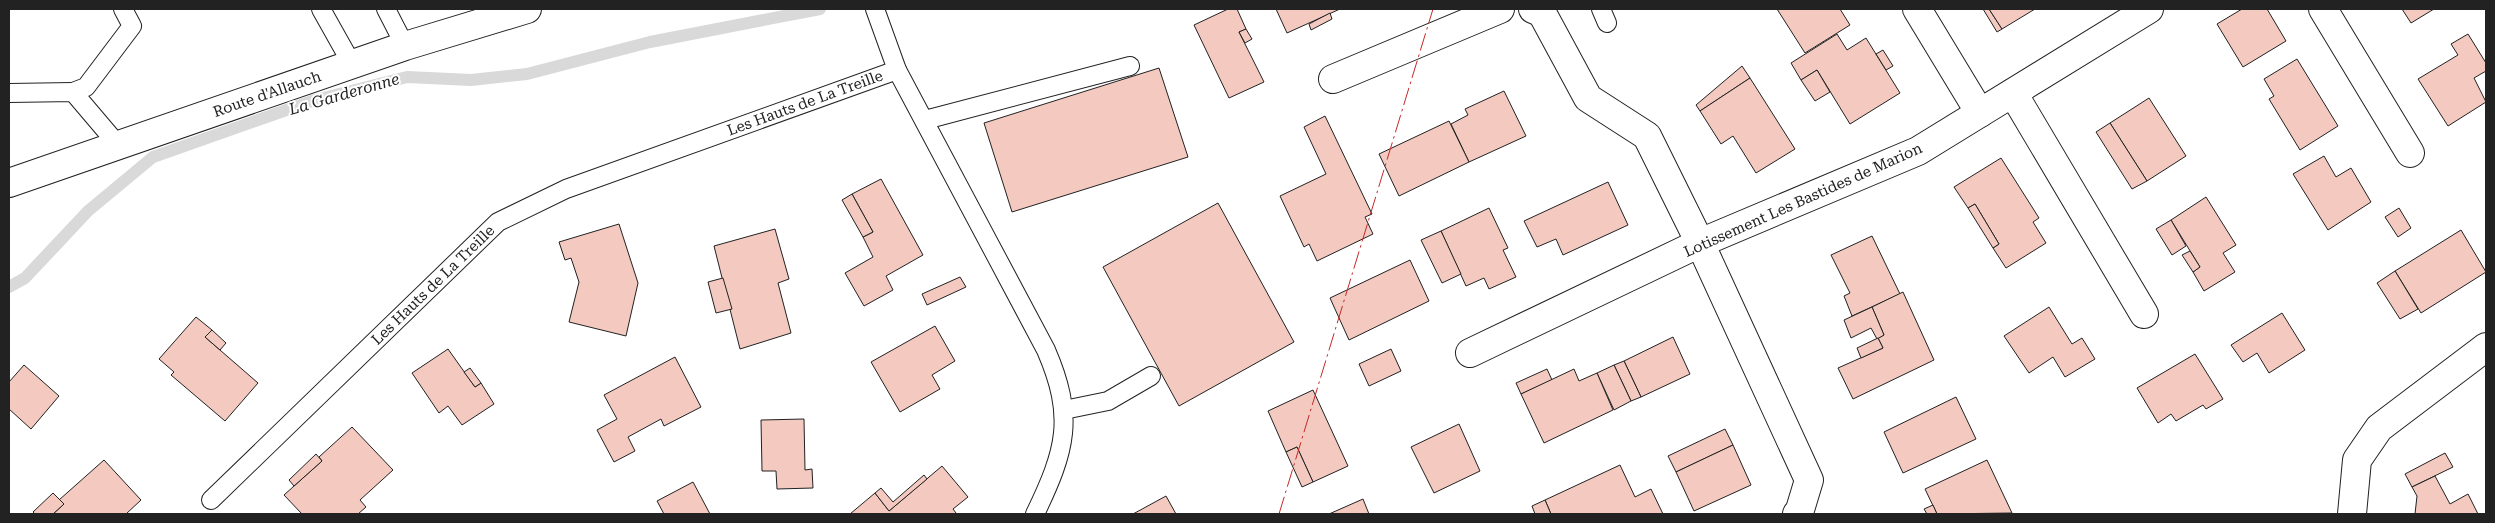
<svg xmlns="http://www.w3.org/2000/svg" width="2495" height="523" font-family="'Roboto Serif',serif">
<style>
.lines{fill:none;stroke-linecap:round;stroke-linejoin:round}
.stream{stroke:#d9d9d9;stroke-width:12}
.building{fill:#f3c9c0;stroke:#222}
.lane-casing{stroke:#222;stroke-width:20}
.street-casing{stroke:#222;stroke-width:30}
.secondary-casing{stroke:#222;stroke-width:30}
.lane{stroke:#fff;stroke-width:18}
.street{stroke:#fff;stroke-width:28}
.secondary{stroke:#fff;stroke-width:28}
.power{stroke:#c62828;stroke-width:1;stroke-dasharray:18 4 2.5 4;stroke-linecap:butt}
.labels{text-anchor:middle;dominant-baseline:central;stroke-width:4;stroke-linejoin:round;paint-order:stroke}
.street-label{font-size:15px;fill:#222;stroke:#fff}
.water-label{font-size:16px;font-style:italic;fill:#222;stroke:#fff}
</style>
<rect width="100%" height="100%" fill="#fff"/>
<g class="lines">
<polyline class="stream" points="9,287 25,278 88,211 153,157 315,100 407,77 471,80 527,74 650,42 820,9"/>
</g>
<g class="building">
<polygon points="1228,9 1237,9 1246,29 1239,32 1264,82 1229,98 1194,25"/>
<polygon points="1276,9 1340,9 1287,33"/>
<polygon points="1777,9 1840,9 1850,25 1805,53"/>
<polygon points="1983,9 1989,9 2002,29 1997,32"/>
<polygon points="1989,9 2035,9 2002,29"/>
<polygon points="2242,9 2267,9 2286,41 2243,67 2217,24"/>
<polygon points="2402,9 2434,9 2411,23"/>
<polygon points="1330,13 1332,19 1311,30 1309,24"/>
<polygon points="1246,29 1252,39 1245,43 1239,32"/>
<polygon points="1837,34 1847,50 1866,38 1900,93 1850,124 1817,70 1801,80 1791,63"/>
<polygon points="2468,34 2486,63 2486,71 2474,78 2486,102 2448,126 2418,79 2458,55 2451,44"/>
<polygon points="1883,50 1893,66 1886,70 1876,54"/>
<polygon points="2297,59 2338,126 2300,150 2269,99 2274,96 2264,79"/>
<polygon points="1742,66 1750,78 1700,111 1696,105"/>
<polygon points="1159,68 1188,157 1012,212 984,123"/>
<polygon points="1817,70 1830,92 1815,101 1801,80"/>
<polygon points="1750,78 1795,149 1756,173 1733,136 1721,144 1700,111"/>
<polygon points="1504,91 1526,136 1469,162 1451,124 1468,115 1465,109"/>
<polygon points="2149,98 2186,156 2147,181 2110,123"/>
<polygon points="1325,116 1372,214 1365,217 1373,234 1317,261 1309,244 1304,247 1280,196 1326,174 1304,127"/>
<polygon points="1449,121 1469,162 1399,196 1379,154"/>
<polygon points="2110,123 2147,181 2132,189 2096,132"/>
<polygon points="2324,156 2336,177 2351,168 2371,202 2328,230 2293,174"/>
<polygon points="2001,158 2039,218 2033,222 2046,243 2006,268 1993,248 1999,244 1975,204 1968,208 1954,187"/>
<polygon points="881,179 923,255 886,276 893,290 864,306 845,273 873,257 863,237 873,232 852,194"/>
<polygon points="1608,182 1628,225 1563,255 1556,239 1537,247 1524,221"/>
<polygon points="852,194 873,232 863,237 842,200"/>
<polygon points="2206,197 2236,245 2223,253 2235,272 2204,291 2193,272 2200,267 2171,220"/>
<polygon points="1218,203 1294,342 1179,406 1103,267"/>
<polygon points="1975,204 1999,244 1993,248 1968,208"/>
<polygon points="1489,208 1508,248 1503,250 1516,277 1489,289 1484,278 1466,286 1441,231"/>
<polygon points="2399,208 2411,228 2398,237 2385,217"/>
<polygon points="2171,220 2186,246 2172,255 2156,229"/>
<polygon points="619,224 638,283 626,336 569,322 579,282 571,258 565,260 559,242"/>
<polygon points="775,229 789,279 778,283 791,333 740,349 714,246"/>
<polygon points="2461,230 2486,272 2421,313 2395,271"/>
<polygon points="1441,231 1461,274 1442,283 1421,240"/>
<polygon points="1872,236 1900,294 1852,316 1844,296 1850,293 1831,255"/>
<polygon points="2190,251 2200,267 2193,272 2182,255"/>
<polygon points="1410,260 1429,301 1349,340 1330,298"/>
<polygon points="2395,271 2418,309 2400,319 2377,283"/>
<polygon points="960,277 966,287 927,305 922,294"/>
<polygon points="723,278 732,309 716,313 708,282"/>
<polygon points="1903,292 1934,360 1853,399 1838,368 1883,348 1878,338 1884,335 1872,307"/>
<polygon points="1872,307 1884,335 1877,339 1871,328 1851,338 1844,320"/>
<polygon points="2049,307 2072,344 2082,338 2095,359 2065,377 2053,357 2029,373 2004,336"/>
<polygon points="2282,313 2305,350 2269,373 2257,353 2243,362 2231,345"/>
<polygon points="196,317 212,330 205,337 258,383 225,421 171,375 174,372 159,359"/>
<polygon points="935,326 955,361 932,375 940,389 900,412 871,362"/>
<polygon points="212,330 226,343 220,350 205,337"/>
<polygon points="1673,337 1690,374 1641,397 1624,361"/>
<polygon points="1878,338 1883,348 1861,358 1857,348"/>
<polygon points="448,349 475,387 481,383 494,404 462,425 448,406 439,413 412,373"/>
<polygon points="1391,349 1401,371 1369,386 1359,364"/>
<polygon points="2195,354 2223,399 2206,409 2203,405 2176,421 2171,414 2158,423 2137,388"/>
<polygon points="675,357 701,407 664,426 661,419 628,437 635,451 614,462 597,430 617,419 604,395"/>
<polygon points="1624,361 1641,397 1631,401 1614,365"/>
<polygon points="24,365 59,396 31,429 9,409 9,382"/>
<polygon points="1614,365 1631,401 1614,410 1597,373"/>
<polygon points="470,368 481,383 475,387 464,372"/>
<polygon points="1547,369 1552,380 1521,394 1516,383"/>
<polygon points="1574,369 1579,381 1597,373 1613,410 1544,443 1521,394"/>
<polygon points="1313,390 1348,466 1313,482 1297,447 1286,452 1268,411"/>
<polygon points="1956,397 1976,439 1903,473 1884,432"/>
<polygon points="804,419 805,470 812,469 813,488 777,489 776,471 762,471 761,420"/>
<polygon points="1459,424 1480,471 1434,493 1411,447"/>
<polygon points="352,427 393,470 360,500 366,507 358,514 302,514 284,495 322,461 319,457"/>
<polygon points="1725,429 1733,445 1676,472 1668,456"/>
<polygon points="1733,445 1751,485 1694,511 1676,472"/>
<polygon points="1297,447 1313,482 1302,487 1286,452"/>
<polygon points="2445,453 2453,467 2412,487 2405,474"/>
<polygon points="316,454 322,461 294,486 289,480"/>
<polygon points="104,460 141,500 126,514 53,514 64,504 59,500"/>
<polygon points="1987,460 2012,513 1937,514 1925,489"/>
<polygon points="1620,465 1635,497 1651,489 1663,514 1551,514 1545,500"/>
<polygon points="942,466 968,497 953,509 956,513 955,514 850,514 875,493 889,511"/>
<polygon points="924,475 927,479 889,511 875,493 881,488 893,502"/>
<polygon points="2435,476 2450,504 2468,494 2478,514 2415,514 2417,496 2412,487"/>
<polygon points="693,482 710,514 664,514 657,501"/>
<polygon points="53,493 64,504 53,514 35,514 33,512"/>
<polygon points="1166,496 1176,514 1133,514"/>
<polygon points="1363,499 1369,514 1329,514"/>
<polygon points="1545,500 1551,514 1535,514 1532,506"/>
<polygon points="1933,505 1937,514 1927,514 1924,509"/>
</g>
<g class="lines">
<g class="lane-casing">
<g id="lane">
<polyline points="321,9 353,66"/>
<polyline points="386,9 405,46"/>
<path d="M875 9 897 70 1046 350C1075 417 1066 450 1035 514"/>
<polyline points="1601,9 1607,23"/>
<polyline points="73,92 86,87 132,26 123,9"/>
<polyline points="9,93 73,92 118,145"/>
<polyline points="925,120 1130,66"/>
<polyline points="1064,410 1108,401 1151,376"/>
<polyline points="211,500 498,222 566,189 897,70"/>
</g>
</g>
<g class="street-casing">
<g id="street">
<polyline points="1533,9 1542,13 1588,98 1647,136 1700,243 1809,480 1799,513 1797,514"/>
<polyline points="1917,9 1980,113"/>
<polyline points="2323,9 2410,153"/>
<polyline points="1333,79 1500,9"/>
<polyline points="2013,93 2144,314"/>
<polyline points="1470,353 1700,243 1918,151 2149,9"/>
<polyline points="2352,514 2357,460 2379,428 2486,347"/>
</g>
</g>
<g class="secondary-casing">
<polyline id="secondary" points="9,183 405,46 527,9"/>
</g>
<use href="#lane" class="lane"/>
<use href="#street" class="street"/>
<use href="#secondary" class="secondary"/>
<polyline class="power" points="1279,514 1433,9"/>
</g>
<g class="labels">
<g class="street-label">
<text transform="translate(267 94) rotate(-19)">Route d'Allauch</text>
<text transform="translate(805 103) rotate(-20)">Les Hauts de La Treille</text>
<text transform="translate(1803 200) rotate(-24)">Lotissement Les Bastides de Marion</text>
<text transform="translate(433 285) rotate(-44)">Les Hauts de La Treille</text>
</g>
<g class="water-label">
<text transform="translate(344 94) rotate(-16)">La Garderonne</text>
</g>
</g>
<rect width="2495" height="523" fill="none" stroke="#222222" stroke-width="20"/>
</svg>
